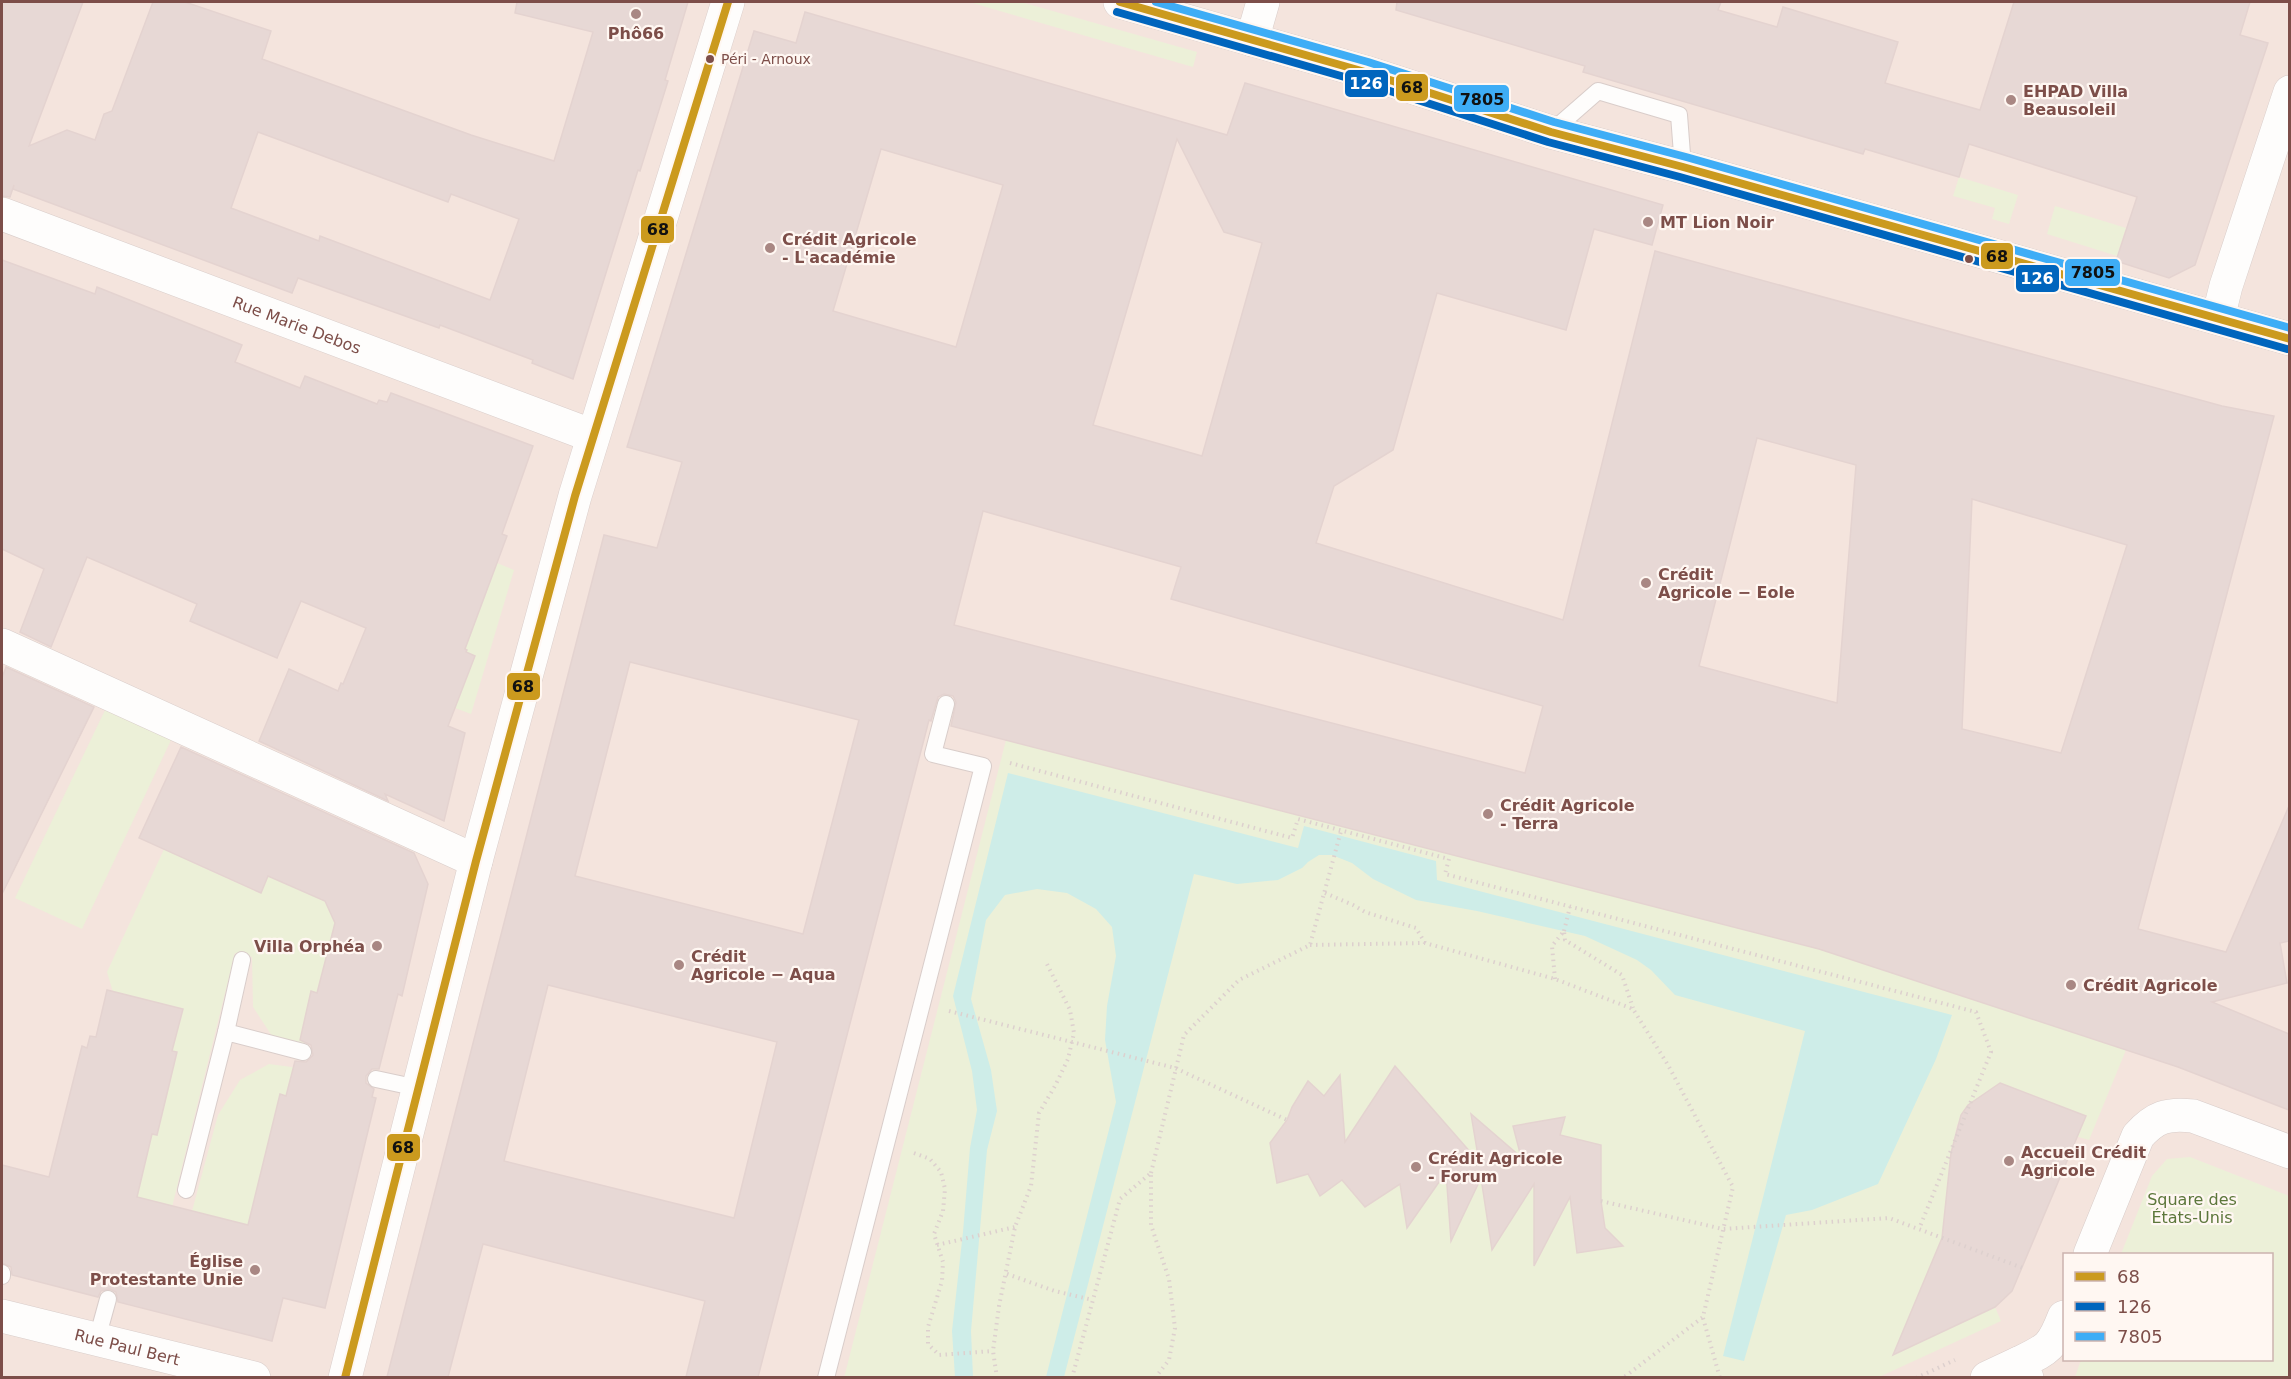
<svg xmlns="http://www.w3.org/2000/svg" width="2291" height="1379" font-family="'DejaVu Sans',sans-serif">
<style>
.residential{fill:#f4e4dd;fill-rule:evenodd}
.green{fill:#ecf0d8}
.water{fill:#ceede8}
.building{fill:#e7d8d5;stroke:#e4d3d0;stroke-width:1.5;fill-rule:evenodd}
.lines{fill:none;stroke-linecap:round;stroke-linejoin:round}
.lane-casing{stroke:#d9cdca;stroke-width:18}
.street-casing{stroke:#d9cdca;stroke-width:34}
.secondary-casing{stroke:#dbcecb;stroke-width:34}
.path{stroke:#ddd0ce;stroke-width:4;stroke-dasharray:1.5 4.5;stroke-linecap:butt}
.lane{stroke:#fefdfc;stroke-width:16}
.street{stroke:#fefdfc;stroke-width:33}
.secondary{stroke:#fefdfc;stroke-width:33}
.bus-1-casing{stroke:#fff7f2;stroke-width:12}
.bus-2-casing{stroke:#fff7f2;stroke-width:12}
.bus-3-casing{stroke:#fff7f2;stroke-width:12}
.bus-1{stroke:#cb9a1e;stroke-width:8}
.bus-2{stroke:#0065bd;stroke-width:8}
.bus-3{stroke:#3eadf6;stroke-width:8}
.poi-dot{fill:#a98783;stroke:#fff7f2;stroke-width:2}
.bus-dot{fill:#7d4e49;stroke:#fff7f2;stroke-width:2}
.labels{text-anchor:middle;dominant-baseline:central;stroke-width:4.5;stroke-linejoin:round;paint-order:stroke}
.bus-label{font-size:14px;fill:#7d4e49;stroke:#fff7f2;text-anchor:start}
.poi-label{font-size:16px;font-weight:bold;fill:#7d4e49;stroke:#fff7f2;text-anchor:start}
.street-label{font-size:16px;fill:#7d4e49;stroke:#fff7f2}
.park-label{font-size:16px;fill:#5c773b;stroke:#fff7f2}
.line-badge{stroke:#fff7f2;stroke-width:2}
.badge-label{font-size:16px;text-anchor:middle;font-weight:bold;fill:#fff}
.pale-badge-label{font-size:16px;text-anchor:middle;font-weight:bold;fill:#111}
</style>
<rect width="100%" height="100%" fill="#faf2ee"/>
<path class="residential" d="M2 2H2289V1377L2 1378ZM2064 1254H2272V1360H2064Z"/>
<g class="green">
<polygon points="969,2 1021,2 1197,52 1193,67"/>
<polygon points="1959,177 2018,195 2009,224 1992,219 1995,208 1953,196"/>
<polygon points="2055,206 2126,228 2117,256 2047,234"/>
<polygon points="497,563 514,570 471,714 455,708 475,656 466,652 465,649"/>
<polygon points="106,708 172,738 82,929 15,898"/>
<polygon points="1006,740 1819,949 2126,1050 2089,1140 1968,1105 1957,1125 1951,1153 1951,1218 1900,1338 1900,1345 1905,1348 1912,1346 1995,1307 2001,1321 1879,1377 844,1378"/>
<polygon points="166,845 193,863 260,893 268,876 317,884 343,938 317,993 311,991 304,1022 310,1024 302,1054 272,1036 253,1007 252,957 235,953 172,1207 137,1197 152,1134 157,1135 177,1053 172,1051 183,1009 113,992 107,972"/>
<polygon points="269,1064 299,1068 295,1084 289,1083 286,1096 281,1094 260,1228 192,1211 218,1115 240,1080"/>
<polygon points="2190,1157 2289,1196 2289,1377 2075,1377 2081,1360 2272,1360 2272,1254 2121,1254 2152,1176 2167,1159"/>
</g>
<polygon class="water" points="1008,773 1298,848 1304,826 1436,861 1437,880 1952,1015 1936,1059 1878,1184 1812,1210 1786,1215 1744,1361 1723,1356 1805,1031 1675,995 1651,970 1637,960 1585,936 1477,911 1416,900 1373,879 1352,863 1332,855 1319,855 1308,862 1302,868 1278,880 1237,884 1194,874 1064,1377 1046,1377 1116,1102 1105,1040 1107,1006 1116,956 1112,927 1096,909 1067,893 1037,889 1005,895 986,920 971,999 991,1070 997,1111 987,1150 971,1331 973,1377 955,1377 952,1331 963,1232 970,1148 977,1110 972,1071 953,996"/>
<g class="building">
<path d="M2 2H83L29 146 67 130 95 140 104 114 112 111 153 2H185L271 31 262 59 471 135 554 161 593 32 515 13 517 2H688L665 80 668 81 640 171 638 170 573 379 532 363 533 360 440 325 439 328 298 278 292 293 13 189 14 185 10 197 2 196ZM258 132 448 202 451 194 519 219 490 300 320 236 319 241 231 208Z"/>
<polygon points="1397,2 1721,2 1718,10 1777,27 1783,7 1898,42 1885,83 1980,110 2014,2 2250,2 2240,35 2268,43 2195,265 2169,278 2116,261 2137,197 1969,144 1959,177 1865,149 1863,154 1583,72 1585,66 1396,10"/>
<path d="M805 12 1227 135 1245 83 1663 205 1652 245 1594 229 1566 330 1437 293 1393 450 1334 486 1316 543 1563 620 1655 251 2222 406 2274 416 2138 929 2226 952 2289 806V941L2280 943 2287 983 2212 1002 2289 1034V1110L2178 1067 1819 949 951 726 956 702 953 696 944 694 938 697 931 721 929 720 758 1377H686L705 1301 483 1244 448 1377H387L604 535 657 548 682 462 627 447 754 31 796 43ZM1177 139 1224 232 1262 243 1202 456 1093 425ZM881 149 1003 185 956 347 833 311ZM1757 438 1856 465 1837 703 1699 666ZM1972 499 2127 545 2061 753 1962 729ZM983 511 1181 567 1171 599 1543 706 1525 773 954 625ZM630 662 859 720 803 934 575 876ZM548 985 777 1042 734 1218 504 1161Z"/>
<polygon points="2,260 95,294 97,287 242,345 235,362 300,388 305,376 377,404 379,400 387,402 391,393 533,446 502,534 507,536 465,649 467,650 466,652 475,656 448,726 465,733 444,821 385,794 388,801 259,741 289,669 338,691 341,683 343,684 366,628 301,601 277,658 190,621 197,604 87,557 51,647 20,632 44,569 2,549"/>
<polygon points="6,667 94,707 2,894 2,678"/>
<polygon points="181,747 414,853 428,884 402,996 398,994 379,1069 372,1069 366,1076 366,1083 374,1089 372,1097 376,1098 325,1308 283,1298 272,1341 118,1302 116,1292 110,1289 101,1291 98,1297 12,1275 11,1267 2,1263 2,1165 49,1177 82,1046 87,1048 90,1036 96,1037 107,990 183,1009 172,1051 177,1052 157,1135 152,1134 137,1197 248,1225 280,1094 286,1096 295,1061 306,1062 313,1055 311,1045 300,1040 311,991 317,993 335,923 325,901 268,876 261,893 139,838"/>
<polygon points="1395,1066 1479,1162 1471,1114 1521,1157 1513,1126 1565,1117 1560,1135 1601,1145 1601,1201 1605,1228 1623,1246 1577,1253 1570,1197 1534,1266 1534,1184 1492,1250 1481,1178 1451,1241 1446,1172 1407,1228 1400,1184 1365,1207 1342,1180 1320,1196 1308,1174 1277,1183 1270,1143 1287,1120 1292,1107 1308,1081 1324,1096 1340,1075 1345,1142"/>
<polygon points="2000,1083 2086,1116 2012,1291 1995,1307 1893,1355 1942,1238 1951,1153 1961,1115 1968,1105"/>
</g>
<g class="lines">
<g class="lane-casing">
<g id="lane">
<polyline points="1551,132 1598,91 1679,115 1683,167"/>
<polyline points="226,1032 242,960"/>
<polyline points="376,1079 418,1088"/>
<polyline points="186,1190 226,1032 303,1052"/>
<polyline points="2,1276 2,1273"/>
<polyline points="97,1339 108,1299"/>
<polyline points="826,1378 983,766 933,754 946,704"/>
</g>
</g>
<g class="street-casing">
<g id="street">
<polyline points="1252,40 1263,2"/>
<path id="s1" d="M2 214 593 436"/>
<polyline points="2218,318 2226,286 2290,92"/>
<polyline points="2,645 476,861"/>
<path d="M2090 1254 2138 1136C2155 1117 2167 1113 2193 1116L2290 1152"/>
<path id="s2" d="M2 1316 254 1378"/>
<path d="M2027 1378 2019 1363C2048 1349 2052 1348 2064 1317"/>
</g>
</g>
<g class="secondary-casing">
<g id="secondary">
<polyline points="1120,2 1365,72 1551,132 1683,167 2290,339"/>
<polyline points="345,1378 476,861 575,496 728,2"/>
<polyline points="1987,1378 2019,1363"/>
</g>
</g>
<g class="path">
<polyline points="1010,763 1292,838 1298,819 1449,859 1445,874 1976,1012 1991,1052 1919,1229"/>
<polyline points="1325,893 1353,905 1365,912 1416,928 1425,943"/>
<polyline points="1564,931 1570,907"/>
<polyline points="1310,945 1425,943 1555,979 1633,1009 1668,1065 1733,1187 1703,1317 1623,1378"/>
<polyline points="1555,979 1552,946 1564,931 1565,940 1622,975 1633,1008"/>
<polyline points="949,1011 1175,1068 1287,1120"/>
<polyline points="914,1153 930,1159 941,1172 945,1189 943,1211 934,1234 943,1262 942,1281 928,1327 928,1344 939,1355 993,1351"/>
<polyline points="1151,1173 1184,1035 1239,980 1310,945 1341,831"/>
<polyline points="1601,1201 1723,1229 1889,1218 2023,1268"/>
<polyline points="937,1245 1015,1227"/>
<polyline points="1007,1274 1055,1291 1093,1300"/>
<polyline points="1703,1318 1720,1378"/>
<polyline points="997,1378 993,1351 999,1306 1015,1227 1031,1186 1039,1113 1055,1086 1068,1059 1074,1033 1070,1010 1047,964"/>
<polyline points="1072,1378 1120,1199 1151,1173 1151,1225 1169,1279 1175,1328 1169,1360 1155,1378"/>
<polyline points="1916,1378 1955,1360"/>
</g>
<use href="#lane" class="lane"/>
<use href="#street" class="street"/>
<use href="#secondary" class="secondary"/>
<g class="bus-1-casing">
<g id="bus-1">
<polyline points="1120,2 1365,72 1551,132 1683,167 2290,339"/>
<polyline points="345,1378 476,861 575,496 728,2"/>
</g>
</g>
<g class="bus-2-casing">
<polyline id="bus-2" points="1117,12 1362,82 1548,142 1680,177 2287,349"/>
</g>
<g class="bus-3-casing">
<polyline id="bus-3" points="1156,2 1368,62 1554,122 1686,157 2290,328"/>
</g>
<use href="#bus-1" class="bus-1"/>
<use href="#bus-2" class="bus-2"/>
<use href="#bus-3" class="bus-3"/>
</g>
<g class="poi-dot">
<circle cx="636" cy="14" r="6"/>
<circle cx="2011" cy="100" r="6"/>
<circle cx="1648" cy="222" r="6"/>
<circle cx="770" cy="248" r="6"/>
<circle cx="1646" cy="583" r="6"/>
<circle cx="1488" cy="814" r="6"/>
<circle cx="377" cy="946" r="6"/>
<circle cx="679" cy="965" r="6"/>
<circle cx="2071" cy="985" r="6"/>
<circle cx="2009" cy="1161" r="6"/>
<circle cx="1416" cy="1167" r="6"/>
<circle cx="255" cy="1270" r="6"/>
</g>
<g class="bus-dot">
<circle cx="710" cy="59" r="5"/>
<circle cx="1969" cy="259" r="5"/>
</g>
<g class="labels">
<g class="bus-label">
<text x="721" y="59">Péri - Arnoux</text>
</g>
<g class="poi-label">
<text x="636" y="33" text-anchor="middle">Phô66</text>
<text x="2023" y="91">EHPAD Villa<tspan x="2023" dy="18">Beausoleil</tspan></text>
<text x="1660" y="222">MT Lion Noir</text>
<text x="782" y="239">Crédit Agricole<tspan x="782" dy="18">- L'académie</tspan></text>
<text x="1658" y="574">Crédit<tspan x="1658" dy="18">Agricole − Eole</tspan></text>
<text x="1500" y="805">Crédit Agricole<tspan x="1500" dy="18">- Terra</tspan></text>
<text x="365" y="946" text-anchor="end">Villa Orphéa</text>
<text x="691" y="956">Crédit<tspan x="691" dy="18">Agricole − Aqua</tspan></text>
<text x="2083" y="985">Crédit Agricole</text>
<text x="2021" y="1152">Accueil Crédit<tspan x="2021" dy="18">Agricole</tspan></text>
<text x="1428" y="1158">Crédit Agricole<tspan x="1428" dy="18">- Forum</tspan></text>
<text x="243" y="1261" text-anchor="end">Église<tspan x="243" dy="18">Protestante Unie</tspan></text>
</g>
<g class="street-label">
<text stroke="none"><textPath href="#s1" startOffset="315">Rue Marie Debos</textPath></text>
<text stroke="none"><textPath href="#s2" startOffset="129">Rue Paul Bert</textPath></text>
</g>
<g class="park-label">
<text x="2192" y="1199">Square des<tspan x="2192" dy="18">États-Unis</tspan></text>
</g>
</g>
<g class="line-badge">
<rect x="1344" y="69" width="45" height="29" rx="6" fill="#0065bd"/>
<rect x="1395" y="73" width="34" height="29" rx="6" fill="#cb9a1e"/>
<rect x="1453" y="84" width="57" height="29" rx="6" fill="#3eadf6"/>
<rect x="640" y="215" width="35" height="29" rx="6" fill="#cb9a1e"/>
<rect x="1980" y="242" width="34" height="28" rx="6" fill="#cb9a1e"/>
<rect x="2064" y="258" width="57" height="29" rx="6" fill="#3eadf6"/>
<rect x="2015" y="264" width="45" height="29" rx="6" fill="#0065bd"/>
<rect x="506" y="672" width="35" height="29" rx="6" fill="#cb9a1e"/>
<rect x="386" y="1133" width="35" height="29" rx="6" fill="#cb9a1e"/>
</g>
<g class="badge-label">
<text x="1366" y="89">126</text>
<text x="2037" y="284">126</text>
</g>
<g class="pale-badge-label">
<text x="1412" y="93">68</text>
<text x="1482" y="105">7805</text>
<text x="658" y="235">68</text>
<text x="1997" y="262">68</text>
<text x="2093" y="278">7805</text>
<text x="523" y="692">68</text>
<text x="403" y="1153">68</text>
</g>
<rect width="2291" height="1379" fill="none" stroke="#7d4e49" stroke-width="6"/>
<rect x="2063" y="1253" width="210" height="108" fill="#fff7f2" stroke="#cbb3ae" stroke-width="1.5"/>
<rect x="2075" y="1272" width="30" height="9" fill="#cb9a1e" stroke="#cbb3ae" stroke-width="1.5"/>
<text x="2117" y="1283" font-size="18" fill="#7d4e49">68</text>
<rect x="2075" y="1302" width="30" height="9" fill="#0065bd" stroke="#cbb3ae" stroke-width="1.5"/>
<text x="2117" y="1313" font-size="18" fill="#7d4e49">126</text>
<rect x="2075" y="1332" width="30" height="9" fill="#3eadf6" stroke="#cbb3ae" stroke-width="1.5"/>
<text x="2117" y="1343" font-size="18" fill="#7d4e49">7805</text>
</svg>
